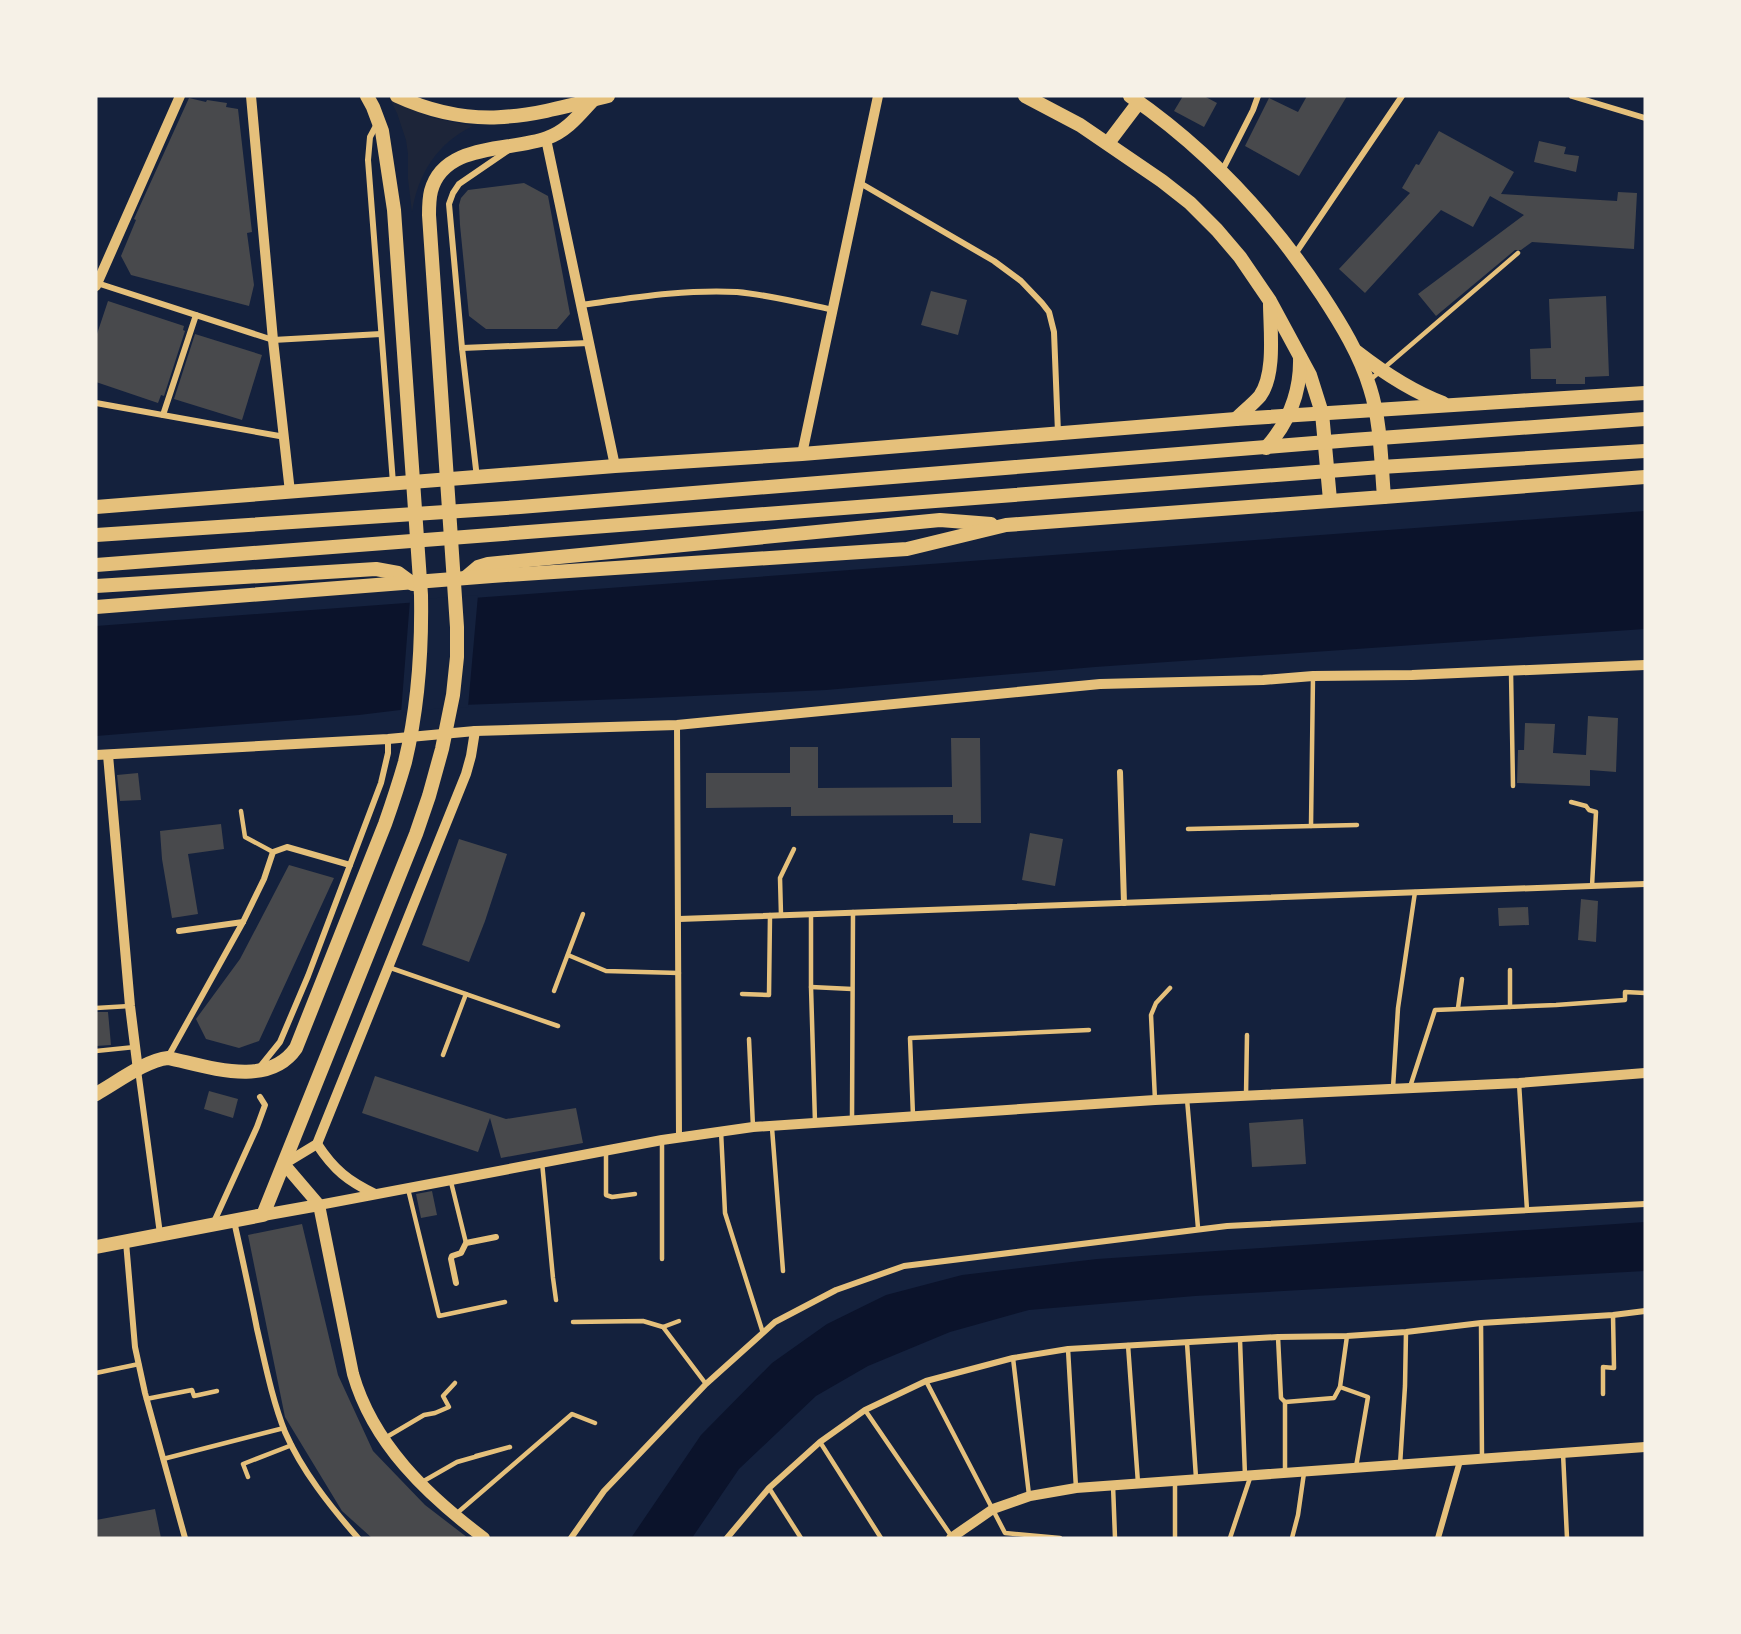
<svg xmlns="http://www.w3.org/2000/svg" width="1741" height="1634" font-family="Bitter,serif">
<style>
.green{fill:#1d2539}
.water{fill:#0b132b}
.pier{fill:#14213d}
.building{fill:#48494c}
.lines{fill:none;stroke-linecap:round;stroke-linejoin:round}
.service{stroke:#e5c07b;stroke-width:4.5}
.minor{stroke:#e5c07b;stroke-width:6}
.tertiary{stroke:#e5c07b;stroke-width:10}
.secondary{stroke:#e5c07b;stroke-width:12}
.primary{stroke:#e5c07b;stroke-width:14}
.trunk{stroke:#e5c07b;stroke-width:14}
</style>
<rect width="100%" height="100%" fill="#14213d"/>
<path class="green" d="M391 101 433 118 473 126C437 143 418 174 412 212L408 179V154L406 140 397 113Z"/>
<g class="water">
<polygon points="1645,511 1645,629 1095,667 826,690 650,698 433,706 359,715 96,736 96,626"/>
<polygon points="1645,1222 1645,1271 1195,1296 1029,1310 950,1332 868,1366 816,1396 739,1469 692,1538 631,1538 701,1435 772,1363 827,1324 886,1295 962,1275 1097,1259"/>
</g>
<polygon class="pier" points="478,595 468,707 433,709 401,713 410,600"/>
<g class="building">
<polygon points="1183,96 1204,96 1217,103 1204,127 1174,111"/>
<polygon points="1307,96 1347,96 1299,176 1245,146 1269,98 1298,112"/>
<polygon points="189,98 206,102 207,100 227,103 226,107 238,109 252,232 247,233 254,285 249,306 131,275 121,256 136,220 134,219"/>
<polygon points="1439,131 1514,172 1501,194 1617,201 1618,192 1637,193 1634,249 1532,242 1521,250 1515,250 1436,316 1418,294 1524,215 1490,196 1473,227 1441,210 1365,293 1339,269 1410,193 1402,188 1416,164 1419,165"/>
<polygon points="1539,141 1566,147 1564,154 1579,156 1576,172 1534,162"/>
<polygon points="524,183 548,196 570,314 557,329 486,329 469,316 460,225 459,205 461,198 468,190"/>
<polygon points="931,291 967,300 958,335 921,325"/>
<polygon points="1606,296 1609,376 1585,377 1585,384 1556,384 1556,379 1531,379 1530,349 1551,348 1549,299"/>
<polygon points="108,301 184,326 183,330 185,331 164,396 161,395 158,403 96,382 96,337"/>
<polygon points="195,334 262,355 242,420 174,399"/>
<polygon points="1588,716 1618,718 1616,772 1590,770 1590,786 1517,783 1518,750 1524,750 1525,723 1555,724 1553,753 1586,755"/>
<polygon points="951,738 980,738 981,823 953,823 953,815 791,816 791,807 706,808 706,773 790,773 790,747 818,747 818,788 952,787"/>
<polygon points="138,773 141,800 120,801 117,775"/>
<polygon points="221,824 224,849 188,854 198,914 172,918 162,859 160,831"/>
<polygon points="1030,833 1063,839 1055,886 1022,880"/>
<polygon points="459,839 507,854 485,921 469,962 422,945"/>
<polygon points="289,865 334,878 259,1041 239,1048 206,1039 196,1019 240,959"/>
<polygon points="1581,899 1598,901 1596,942 1578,940"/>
<polygon points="1528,907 1529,925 1499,926 1498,908"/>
<polygon points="96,1012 108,1012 111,1045 96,1046"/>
<polygon points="375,1076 506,1119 576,1108 583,1143 501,1158 490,1118 478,1152 362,1113"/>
<polygon points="209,1091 238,1099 233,1118 204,1109"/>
<polygon points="1303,1119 1306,1164 1252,1167 1249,1123"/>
<polygon points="432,1191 437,1215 421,1218 416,1194"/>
<polygon points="302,1224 338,1375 373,1451 425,1505 468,1538 372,1538 342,1511 285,1417 248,1235"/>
<polygon points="155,1509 161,1538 96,1538 96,1520"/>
</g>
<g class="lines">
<g class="service">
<polyline points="1370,380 1518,253"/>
<polyline points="1511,672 1513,786"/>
<polyline points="1571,802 1586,806 1589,810 1596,812 1592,886"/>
<polyline points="241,811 245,837 273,852"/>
<polyline points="1311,826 1313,676"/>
<polyline points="1188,829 1357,825"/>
<polyline points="811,914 811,987 815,1122"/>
<polyline points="781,915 780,878 794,849"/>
<polyline points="568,955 606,971 679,973"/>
<polyline points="388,967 558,1026"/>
<polyline points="1510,970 1510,1007"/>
<polyline points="811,987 852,989"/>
<polyline points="554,991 583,914"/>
<polyline points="742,994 769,995 770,915"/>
<polyline points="96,1008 130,1006"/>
<polyline points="1458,1008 1462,979"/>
<polyline points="749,1039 753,1127"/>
<polyline points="96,1051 135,1047"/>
<polyline points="443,1055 466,994"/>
<polyline points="1519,1083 1527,1210"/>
<polyline points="1410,1087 1435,1010 1556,1005 1625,1000 1625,992 1645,993"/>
<polyline points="1393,1088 1398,1008 1415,892"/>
<polyline points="1246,1096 1247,1035"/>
<polyline points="1187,1099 1198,1228"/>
<polyline points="1155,1100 1151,1015 1156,1003 1170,988"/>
<polyline points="913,1116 910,1038 1089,1030"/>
<polyline points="852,1119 853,912"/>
<polyline points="772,1128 783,1271"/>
<polyline points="721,1131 725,1213 763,1333"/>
<polyline points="606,1150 606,1195 612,1197 635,1194"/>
<polyline points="542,1162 553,1278 556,1300"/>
<polyline points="451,1182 466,1243"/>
<polyline points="408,1189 439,1316 505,1302"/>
<polyline points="662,1259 662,1140"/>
<polyline points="573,1322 643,1321 663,1327 706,1384"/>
<polyline points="1481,1323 1482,1459"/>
<polyline points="663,1327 679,1321"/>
<polyline points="1347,1336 1340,1387 1368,1397 1356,1467"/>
<polyline points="1278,1337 1281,1398 1285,1402 1285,1472"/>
<polyline points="1240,1340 1245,1476"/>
<polyline points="1187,1343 1196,1478"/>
<polyline points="1128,1345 1138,1483"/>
<polyline points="1068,1349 1076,1488"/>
<polyline points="1013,1358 1029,1495"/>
<polyline points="96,1373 139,1364"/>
<polyline points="926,1381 1005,1533 1060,1538"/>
<polyline points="1603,1394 1603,1367 1614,1368 1613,1315"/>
<polyline points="146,1399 192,1390 194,1396 217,1391"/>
<polyline points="1285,1402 1334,1398 1340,1387"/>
<polyline points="865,1410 952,1537"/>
<polyline points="385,1438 424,1415 435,1413 449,1407 443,1396 455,1383"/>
<polyline points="820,1442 881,1538"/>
<polyline points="1563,1453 1567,1538"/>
<polyline points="163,1459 284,1428"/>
<polyline points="1400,1465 1405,1386 1406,1332"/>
<polyline points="248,1477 243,1464 292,1445"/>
<polyline points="422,1482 457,1462 510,1447 476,1456"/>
<polyline points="1175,1483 1175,1538"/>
<polyline points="1113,1485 1115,1538"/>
<polyline points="769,1488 801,1538"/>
<polyline points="456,1514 572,1414 595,1423"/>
<polyline points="1230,1538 1250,1478"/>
<polyline points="1292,1538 1298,1515 1304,1473"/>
</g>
<g class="minor">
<polyline points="1572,96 1645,118"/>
<polyline points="377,124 370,137 368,160 393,483"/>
<polyline points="1222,171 1253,110 1258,96"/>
<polyline points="860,183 994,261 1021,281 1042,303 1049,312 1054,332 1058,433"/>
<polyline points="1295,254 1402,96"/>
<polyline points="97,283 273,340 381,334"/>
<path d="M581 305C632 298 686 289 737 292 769 295 801 303 833 310"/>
<polyline points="462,348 589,343"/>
<polyline points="96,403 285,437"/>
<polyline points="163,415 196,315"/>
<polyline points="477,478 462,348 449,204 453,193 459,184 510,149"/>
<polyline points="677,725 679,1137"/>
<polyline points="1120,772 1124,903"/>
<polyline points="679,919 1645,884"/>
<polyline points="179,931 243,922"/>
<polyline points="168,1057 243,922 264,879 273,852 287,847 350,865"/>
<polyline points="259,1068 280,1042 308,976 381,783 388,753 388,739"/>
<polyline points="138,1070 160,1234"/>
<path d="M234 1221C242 1257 250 1293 257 1329 265 1363 272 1399 285 1432 302 1471 330 1506 358 1538"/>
<polyline points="213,1224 257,1127 265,1105 260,1097"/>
<polyline points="126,1242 135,1347 145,1393 185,1538"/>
<polyline points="456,1283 451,1259 452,1256 461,1253 466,1243 496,1237"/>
<polyline points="571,1538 604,1491 706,1384 775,1322 836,1290 904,1266 1227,1226 1645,1204"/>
<polyline points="727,1538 769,1488 820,1442 865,1410 926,1381 1013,1358 1068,1349 1278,1337 1347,1336 1406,1332 1481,1323 1613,1315 1645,1311"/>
<polyline points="1438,1538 1460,1461"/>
</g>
<g class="tertiary">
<polyline points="251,96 273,340 290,492"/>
<polyline points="546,139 615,466"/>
<polyline points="96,286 180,96"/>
<polyline points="802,454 878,96"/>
<polyline points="96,755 388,739 475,731 677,725 1100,684 1263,680 1313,676 1412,675 1645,665"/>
<polyline points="108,755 130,1006 138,1070"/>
<path d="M317 1144C334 1170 348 1181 375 1194"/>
<polyline points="284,1164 317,1144 466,774 471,756 475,731"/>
<polyline points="319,1205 662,1140 753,1127 1155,1100 1519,1083 1645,1073"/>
<polyline points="951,1538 993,1509 1030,1496 1076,1488 1645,1447"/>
</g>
<g class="secondary">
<path d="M284 1164 319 1205 353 1374C373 1444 427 1495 484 1538"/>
<polyline points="263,1215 319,1205"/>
</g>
<g class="primary">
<path d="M397 96C475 132 529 116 608 96"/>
<polyline points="1025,96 1080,125 1162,181 1190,203 1217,230 1240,257 1270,301 1310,375 1322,413 1330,500"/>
<polyline points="1108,143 1139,102"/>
<path d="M1357 352C1384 373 1411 391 1443 403"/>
<path d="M1236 419C1244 411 1253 404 1260 396 1276 374 1270 329 1270 303"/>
<path d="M1266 448C1290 421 1301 392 1300 357"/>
<polyline points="96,507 615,466 802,454 1236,419 1516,401"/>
<polyline points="465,578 478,567 488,564 940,520 991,524"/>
<polyline points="96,586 376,569 398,573 413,584"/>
<path d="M96 607 492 576 907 549 1006 525 1384 497C1381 462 1381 422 1370 388 1360 355 1341 324 1322 295 1271 218 1207 149 1130 96"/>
<path d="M96 1094C116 1083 146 1060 168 1058 207 1066 268 1089 296 1048L385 824C392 804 399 783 405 762 418 708 422 651 421 595L394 210 382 131 373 107 367 96"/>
<path d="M96 1247 263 1215 416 834 429 796 442 749 453 695 457 657V627L429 215C429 207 429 199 431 191 444 142 509 152 547 138 567 131 579 115 593 100"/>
</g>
<g class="trunk">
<polyline points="1516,401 1645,393"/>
<polyline points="1384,497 1645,477"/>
<polyline points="96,535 520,507 1352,440 1645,419"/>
<polyline points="96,565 1381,467 1645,451"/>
</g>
</g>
<rect width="1741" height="1634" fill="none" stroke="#f6f1e7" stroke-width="195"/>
</svg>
